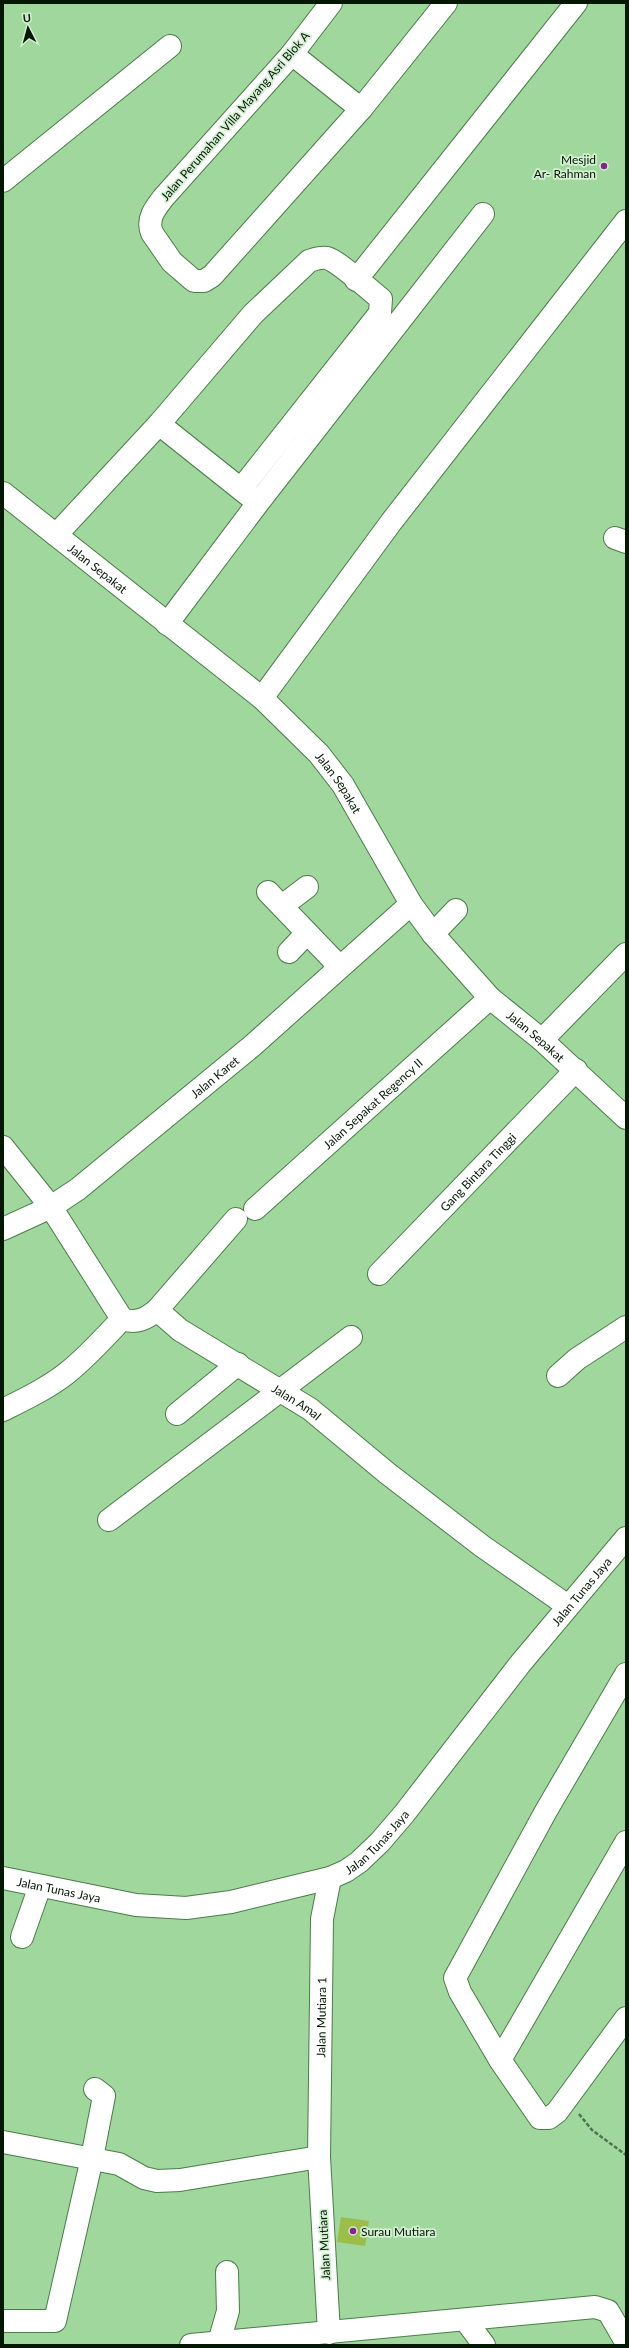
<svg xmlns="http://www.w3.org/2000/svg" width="629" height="2348" font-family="Lato,sans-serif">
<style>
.building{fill:#9cbd49}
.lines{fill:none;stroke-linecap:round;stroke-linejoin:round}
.minor-casing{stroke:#497e47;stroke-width:24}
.major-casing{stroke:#497e47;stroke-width:24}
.path{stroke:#4e744d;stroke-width:2.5;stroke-dasharray:4 2;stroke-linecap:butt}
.minor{stroke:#fff;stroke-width:22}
.major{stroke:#fff;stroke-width:22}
.poi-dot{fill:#84258f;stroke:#d4f0d2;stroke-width:1.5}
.labels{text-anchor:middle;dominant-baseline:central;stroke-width:3.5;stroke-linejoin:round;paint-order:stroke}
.street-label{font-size:12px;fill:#031703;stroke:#d4f0d2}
.poi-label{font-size:12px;fill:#031703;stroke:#d4f0d2;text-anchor:end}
</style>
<rect width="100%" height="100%" fill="#9fd79c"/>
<polygon class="building" points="341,2217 369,2221 365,2246 337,2242"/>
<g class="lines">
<g class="minor-casing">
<g id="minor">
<path d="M331 3 292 54 164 197C156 207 146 219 152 233L172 262 194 281H204L212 276 361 109 446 3"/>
<polyline points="292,54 361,109"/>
<polyline points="3,181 170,46"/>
<polyline points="356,280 576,3"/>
<path d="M159 424 253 314 309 261C315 259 320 257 327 258 340 262 369 290 381 299L380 313 241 489"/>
<polyline points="56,535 159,424 252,498"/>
<polyline points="615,538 626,542"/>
<polyline points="167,624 258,503 483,214"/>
<polyline points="262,698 392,521 626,221"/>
<polyline points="268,892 340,967"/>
<polyline points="282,906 307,887"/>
<polyline points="433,934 456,910"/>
<polyline points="289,952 307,933"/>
<polyline points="542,1040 626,954"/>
<path id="s1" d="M3 1147 51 1207 122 1319C136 1324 146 1319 157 1310L180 1330 310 1409 387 1473 482 1546 568 1606"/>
<path id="s2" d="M255 1209 490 998"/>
<path id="s3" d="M3 1229 51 1207 78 1189 252 1046 411 904"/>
<path id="s4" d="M379 1274 576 1070"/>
<polyline points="157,1310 236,1219"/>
<polyline points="558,1376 577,1359 626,1327"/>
<path d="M3 1410C25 1399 48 1388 67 1373 87 1357 104 1338 122 1319"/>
<polyline points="177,1414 238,1364"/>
<polyline points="109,1520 351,1337"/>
<polyline points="626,1674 546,1811 455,1978 460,1992 500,2060 540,2118 549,2118 557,2112 626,2018"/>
<path id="s5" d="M3 1878 136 1905 186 1908 231 1902 330 1878 346 1871 359 1862 380 1842 404 1814 520 1664 626 1538"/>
<polyline points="22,1937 40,1886"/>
<polyline points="500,2060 626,1842"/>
<polyline points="3,2142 119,2164 144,2178 157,2181 180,2180 319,2157"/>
<polyline points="3,2321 55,2321 92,2158 104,2096 95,2089"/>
<polyline points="466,2321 484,2345"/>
<path id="s6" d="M329 2333 319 2157 322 1919 330 1878"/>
<polyline points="219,2342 228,2311 227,2272"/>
<polyline points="191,2345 595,2307 608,2311 626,2342"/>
</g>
</g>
<g class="major-casing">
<g id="major">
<path id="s7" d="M3 493 262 698 319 754 343 785 411 904 433 934 490 998 542 1040 626 1118"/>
</g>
</g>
<polyline class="path" points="579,2114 592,2130 626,2155"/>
<use href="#minor" class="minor"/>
<use href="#major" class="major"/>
</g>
<g class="poi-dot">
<circle cx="604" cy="166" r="4"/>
<circle cx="353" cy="2231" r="4"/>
</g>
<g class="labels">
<g class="street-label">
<text transform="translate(235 116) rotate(-49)">Jalan Perumahan Villa Mayang Asri Blok A</text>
<text stroke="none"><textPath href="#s7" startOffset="121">Jalan Sepakat</textPath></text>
<text stroke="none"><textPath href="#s7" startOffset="445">Jalan Sepakat</textPath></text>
<text stroke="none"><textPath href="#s7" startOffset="769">Jalan Sepakat</textPath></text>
<text stroke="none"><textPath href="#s3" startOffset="262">Jalan Karet</textPath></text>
<text stroke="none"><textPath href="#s2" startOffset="158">Jalan Sepakat Regency II</textPath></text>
<text stroke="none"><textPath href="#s4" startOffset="142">Gang Bintara Tinggi</textPath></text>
<text stroke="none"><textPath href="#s1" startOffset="415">Jalan Amal</textPath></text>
<text stroke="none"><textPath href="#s5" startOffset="717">Jalan Tunas Jaya</textPath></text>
<text stroke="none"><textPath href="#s5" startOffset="393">Jalan Tunas Jaya</textPath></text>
<text stroke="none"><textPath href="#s5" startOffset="57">Jalan Tunas Jaya</textPath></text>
<text stroke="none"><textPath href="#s6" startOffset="316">Jalan Mutiara 1</textPath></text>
<text transform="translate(324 2245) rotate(-93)">Jalan Mutiara</text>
</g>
<g class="poi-label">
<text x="596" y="159">Mesjid<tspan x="596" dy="14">Ar- Rahman</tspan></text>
<text x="361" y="2231" text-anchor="start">Surau Mutiara</text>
</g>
</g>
<rect width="629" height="2348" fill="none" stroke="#031703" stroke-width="8"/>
<g transform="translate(28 28) rotate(354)" stroke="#d4f0d2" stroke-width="3" paint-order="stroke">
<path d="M0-3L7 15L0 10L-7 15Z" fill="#031703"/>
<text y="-6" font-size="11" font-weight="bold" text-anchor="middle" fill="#031703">U</text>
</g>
</svg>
